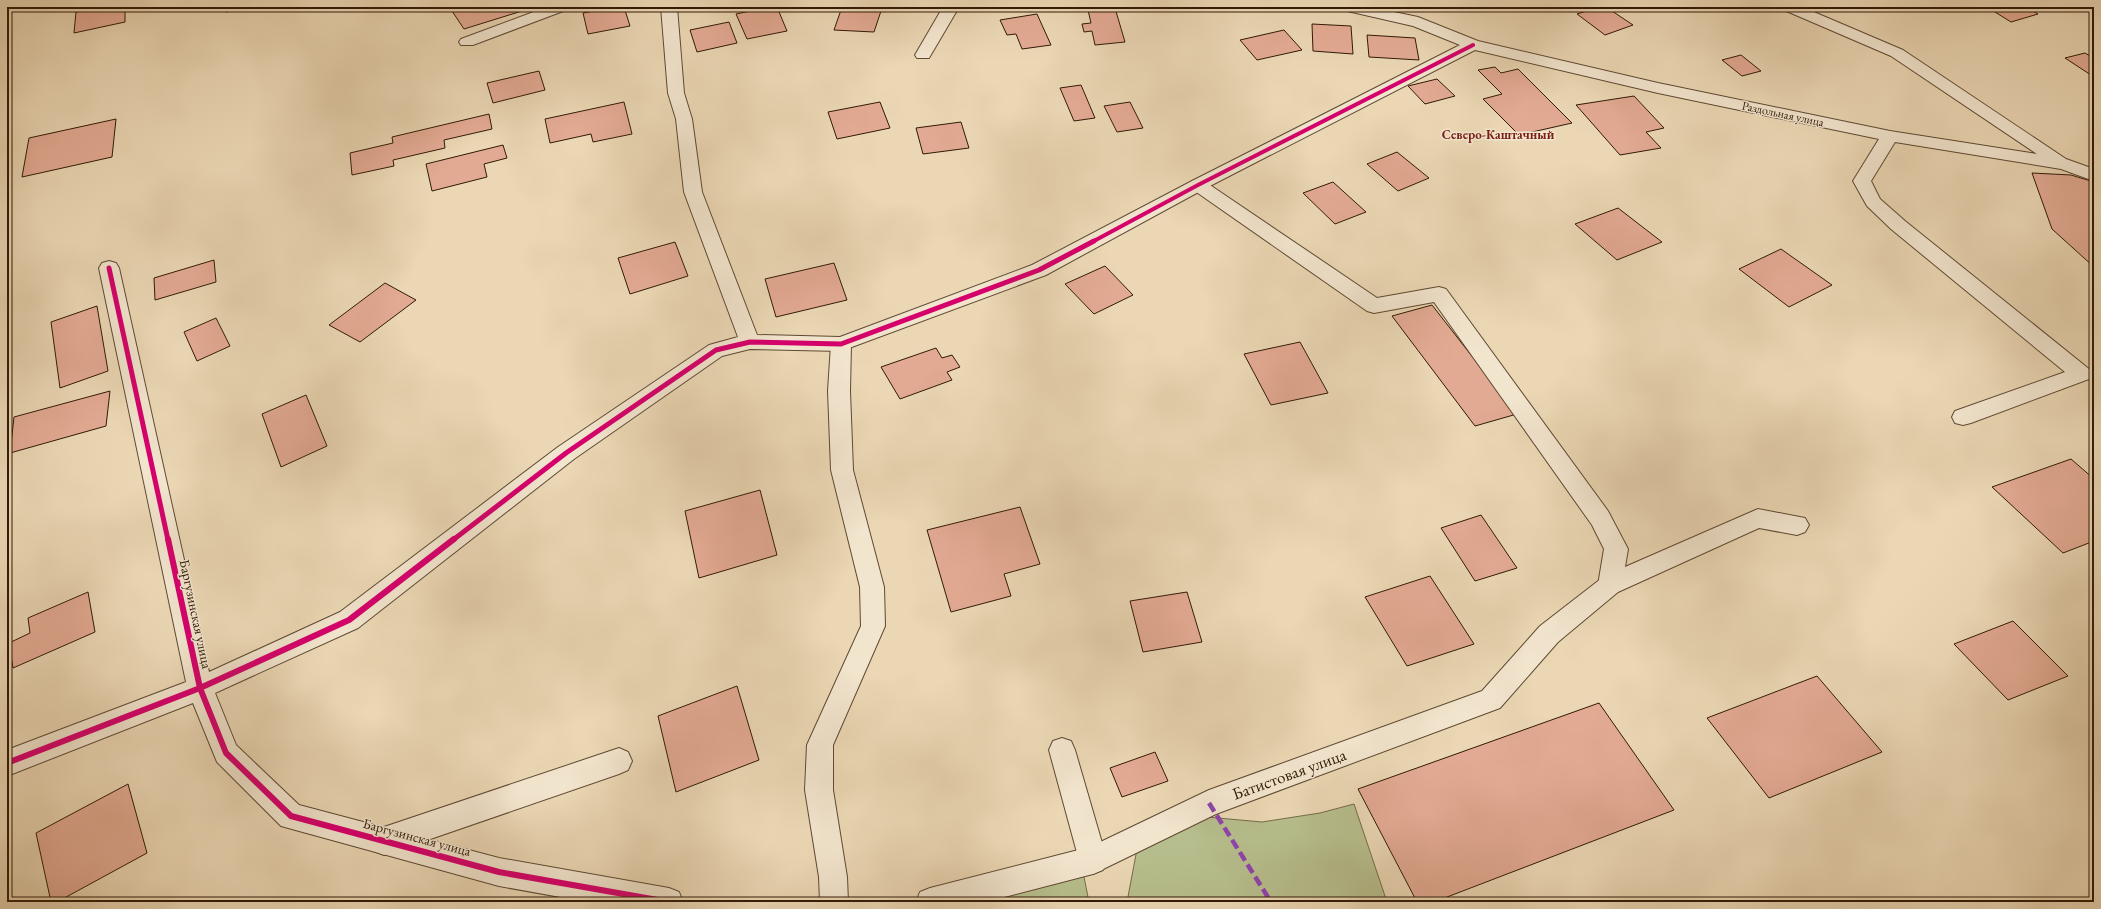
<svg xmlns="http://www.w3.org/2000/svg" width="2101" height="909" font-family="'EB Garamond',serif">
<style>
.green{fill:#b7be8d;stroke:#746c4a}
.building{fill:#e3aa93;stroke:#301a06}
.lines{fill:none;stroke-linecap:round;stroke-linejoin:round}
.lane-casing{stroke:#5f4932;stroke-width:2}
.street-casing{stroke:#5f4932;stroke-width:2}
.lane{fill:#f2e5ce;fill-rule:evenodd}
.street{fill:#f2e5ce;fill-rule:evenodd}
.quiet{stroke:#8e44ad;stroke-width:4.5;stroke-dasharray:10 4.5;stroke-linecap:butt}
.cycleway-far2-casing{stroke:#f2e5ce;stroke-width:6}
.cycleway-far1-casing{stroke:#f2e5ce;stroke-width:8}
.cycleway-casing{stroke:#f2e5ce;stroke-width:8}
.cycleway-far2{stroke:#d6006c;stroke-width:4}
.cycleway-far1{stroke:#d6006c;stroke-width:5}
.cycleway{stroke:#d6006c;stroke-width:6}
.labels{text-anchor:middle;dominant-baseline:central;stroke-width:3;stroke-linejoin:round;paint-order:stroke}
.far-street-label{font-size:12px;fill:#301a06;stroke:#f2e5ce}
.far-neighbourhood-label{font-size:13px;font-weight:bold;fill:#7a1f14;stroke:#f2e5ce}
.street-label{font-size:14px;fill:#301a06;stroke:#f2e5ce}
.near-street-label{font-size:17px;fill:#301a06;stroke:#f2e5ce}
</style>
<rect width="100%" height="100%" fill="#ebd7b4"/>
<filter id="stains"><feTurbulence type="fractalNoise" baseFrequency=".005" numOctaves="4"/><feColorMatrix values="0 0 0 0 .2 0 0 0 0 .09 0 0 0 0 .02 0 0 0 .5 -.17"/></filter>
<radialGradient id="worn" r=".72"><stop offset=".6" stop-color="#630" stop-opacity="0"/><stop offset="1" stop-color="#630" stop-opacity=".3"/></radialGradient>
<g class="green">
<polygon points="1354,804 1387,902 1127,902 1137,849 1207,817 1262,822 1320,813"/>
<polygon points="1080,857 1089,902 949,902"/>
</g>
<g class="building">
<polygon points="100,7 125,7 125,22 74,33 76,12"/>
<polygon points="227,7 253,7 226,12"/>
<polygon points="464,7 519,7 522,11 464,29 452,11"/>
<polygon points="616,7 624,7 630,26 588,34 583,13"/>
<polygon points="769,7 777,7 787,31 747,39 736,14"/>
<polygon points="842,7 882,8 874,32 834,30"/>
<polygon points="1599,7 1606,7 1633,25 1605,35 1577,14"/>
<polygon points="1987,7 2027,7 2038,14 2011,22"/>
<polygon points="1115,8 1125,42 1095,45 1092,31 1084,32 1082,24 1091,23 1088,10"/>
<polygon points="1037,14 1051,45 1022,49 1016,34 1007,35 1000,20"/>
<polygon points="729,22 737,43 697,52 690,30"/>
<polygon points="1312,24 1351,26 1353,54 1313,51"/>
<polygon points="1284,30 1302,50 1257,60 1240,40"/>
<polygon points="1367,35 1415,38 1419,60 1369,57"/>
<polygon points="2085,53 2090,56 2094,55 2094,77 2065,58"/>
<polygon points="1741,55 1761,71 1742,76 1722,60"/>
<polygon points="1495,67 1501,73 1518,69 1572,123 1519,135 1483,99 1502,94 1478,70"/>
<polygon points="539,71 545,90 493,103 487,83"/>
<polygon points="1437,79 1455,96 1425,104 1408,86"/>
<polygon points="1081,85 1095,118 1074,121 1060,88"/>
<polygon points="1634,96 1664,128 1646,132 1661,148 1620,155 1576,105"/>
<polygon points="624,102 632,134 593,142 591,134 550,143 545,119"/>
<polygon points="880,102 890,128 837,139 828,112"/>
<polygon points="1130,102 1143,128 1117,132 1104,106"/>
<polygon points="489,114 492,129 444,140 445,148 393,160 394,166 352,175 350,153 393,143 392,137"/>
<polygon points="116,119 112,157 22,177 29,138"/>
<polygon points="961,122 969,148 923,154 916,128"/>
<polygon points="503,145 507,158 484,164 487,177 432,191 426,164"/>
<polygon points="1397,152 1429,178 1398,191 1367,164"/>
<polygon points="2032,173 2071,175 2094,182 2094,267 2052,229"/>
<polygon points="1333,182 1366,212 1335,224 1303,193"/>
<polygon points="1618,208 1662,242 1617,260 1575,224"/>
<polygon points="675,242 688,276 630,294 618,258"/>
<polygon points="1781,249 1832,285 1789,307 1739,269"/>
<polygon points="214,260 216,282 155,300 154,278"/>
<polygon points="834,263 847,300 776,317 765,279"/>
<polygon points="1105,266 1133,295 1094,314 1065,284"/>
<polygon points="385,283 416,300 360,342 329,325"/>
<polygon points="1432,305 1517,414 1475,426 1392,316"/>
<polygon points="97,306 108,371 60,388 51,322"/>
<polygon points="216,318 230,346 197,361 184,332"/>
<polygon points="1300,342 1328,393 1271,405 1244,354"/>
<polygon points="936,348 942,358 952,355 960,367 947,372 952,380 900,399 881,367"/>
<polygon points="110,391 106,426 10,453 14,417"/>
<polygon points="306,395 327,446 281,467 262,414"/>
<polygon points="2071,459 2094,479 2094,541 2063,553 1992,487"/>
<polygon points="760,490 777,555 699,578 685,511"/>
<polygon points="1020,507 1040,564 1004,574 1011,596 951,612 927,530"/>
<polygon points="1481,515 1517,568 1475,581 1441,528"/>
<polygon points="1430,576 1474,644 1407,666 1365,597"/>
<polygon points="88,592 95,632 13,668 9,643 30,633 28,618"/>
<polygon points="1187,592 1202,642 1143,652 1130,601"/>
<polygon points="2013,621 2068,676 2008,700 1954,644"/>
<polygon points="1817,676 1882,752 1769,798 1707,718"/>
<polygon points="737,686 759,760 676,792 658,716"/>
<polygon points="1599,703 1674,810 1434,902 1417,902 1358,789"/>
<polygon points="1155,752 1168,781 1122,797 1110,768"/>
<polygon points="128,784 147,853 57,902 51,902 36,833"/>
</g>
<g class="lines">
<g class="lane-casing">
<g id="lane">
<polygon points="1198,179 1204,181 1377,298 1439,287 1446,289 1608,511 1628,549 1625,567 1758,509 1805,518 1809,525 1805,532 1797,535 1759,528 1618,592 1610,595 1602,592 1598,585 1604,549 1592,525 1434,302 1374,313 1367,311 1192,189 1189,185 1192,181"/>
<polygon points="841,337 848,339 851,344 850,391 853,470 884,587 885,626 833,745 833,790 847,877 848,902 820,902 819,877 805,790 807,745 861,626 860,587 831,470 828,391 831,344 834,339"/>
<polygon points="1062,738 1071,741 1075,750 1107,860 1103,870 1093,874 1083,870 1079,860 1049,750 1053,741"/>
<polygon points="619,748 628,752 632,761 628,770 619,774 384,855 374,851 370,841 374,831 384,827"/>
</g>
</g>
<g class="street-casing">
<g id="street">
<polygon points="547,7 569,7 566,10 473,45 461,45 459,42 461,39"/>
<polygon points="661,7 677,7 684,93 692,119 702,192 757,335 840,337 1032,265 1192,181 1460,45 1413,26 1343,10 1340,7 1370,7 1418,17 1478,41 1658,83 1890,131 2037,154 1891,56 1784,10 1781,7 1802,7 1903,50 2066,159 2094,169 2094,181 2061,169 1895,142 1871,181 1880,199 1905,221 2089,369 2092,374 2089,379 1971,423 1963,425 1955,423 1952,417 1955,411 2065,372 1891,229 1867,206 1853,181 1879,139 1658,93 1475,50 1204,189 1046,275 841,351 750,349 722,356 574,459 358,628 215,693 236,745 299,805 499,858 669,888 679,892 683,902 588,902 499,886 281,826 217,762 193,703 7,776 7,750 186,682 99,268 102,263 109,261 116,263 119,268 209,672 340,612 558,447 709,345 738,337 684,192 676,119 668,93"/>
<polygon points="943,7 959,7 929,58 917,58 915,55"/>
<polygon points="1610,575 1618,578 1622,585 1618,592 1558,642 1500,708 1216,814 1093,874 985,902 916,902 920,892 930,888 1090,847 1209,790 1482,691 1540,626 1602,578"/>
</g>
</g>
<use href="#lane" class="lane"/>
<use href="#street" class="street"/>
<polyline class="quiet" points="1209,803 1271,902"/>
<g class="cycleway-far2-casing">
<polyline id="cycleway-far2" points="1092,242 1198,185 1473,45"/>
</g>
<g class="cycleway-far1-casing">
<g id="cycleway-far1">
<polyline points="109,268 168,540"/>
<polyline points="453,540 566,453 716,350 750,342 841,344 1039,270 1094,241"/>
</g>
</g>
<g class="cycleway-casing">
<g id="cycleway">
<polyline points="168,539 200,688 226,753 291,816 499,872 669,902"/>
<polyline points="7,763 200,688 349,620 454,539"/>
</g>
</g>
<use href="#cycleway-far2" class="cycleway-far2"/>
<use href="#cycleway-far1" class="cycleway-far1"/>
<use href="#cycleway" class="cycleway"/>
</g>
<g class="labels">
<g class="far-street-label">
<text transform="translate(1783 114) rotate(12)">Раздольная улица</text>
</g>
<g class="far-neighbourhood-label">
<text x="1498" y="134">Северо-Каштачный</text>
</g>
<g class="street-label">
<text transform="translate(196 614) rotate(78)">Баргузинская улица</text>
<text transform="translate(417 837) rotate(15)">Баргузинская улица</text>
</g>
<g class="near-street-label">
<text transform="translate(1289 774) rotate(-20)">Батистовая улица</text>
</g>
</g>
<rect width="2101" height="909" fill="none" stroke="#ebd7b4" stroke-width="24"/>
<rect x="8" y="8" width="2085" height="893" fill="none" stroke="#301a06" stroke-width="2"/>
<rect x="12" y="12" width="2077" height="885" fill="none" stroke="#301a06"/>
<rect width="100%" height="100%" filter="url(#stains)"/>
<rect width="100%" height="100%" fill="url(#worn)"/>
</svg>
